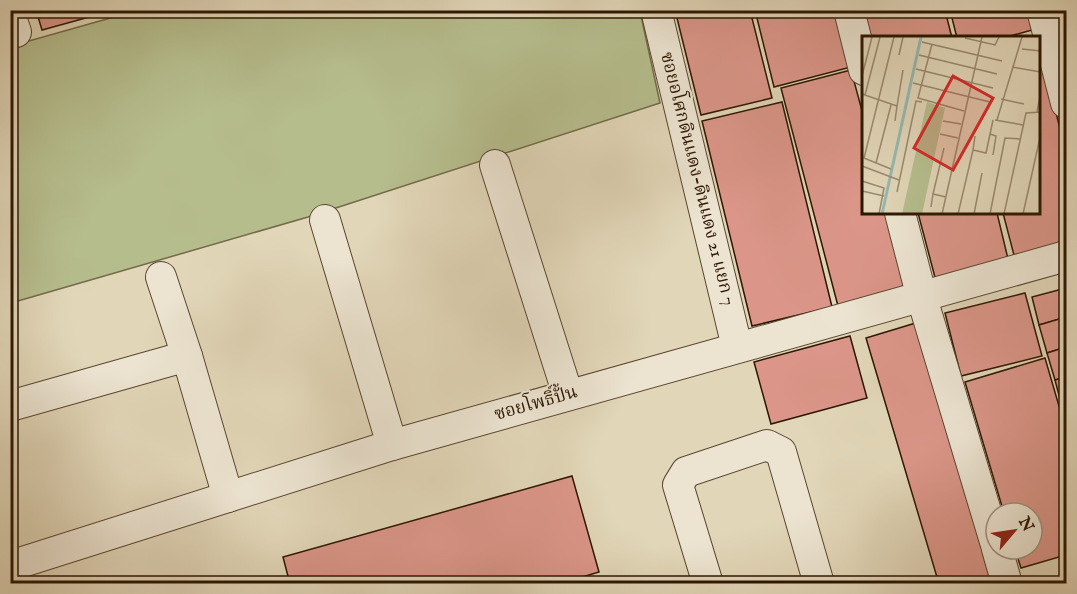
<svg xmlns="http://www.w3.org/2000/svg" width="1077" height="594" font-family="'IM FELL English','Noto Serif Thai',serif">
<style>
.green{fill:#b6bd8d;stroke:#726a48;stroke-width:1.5}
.building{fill:#db9689;stroke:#2d1602;stroke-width:1.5}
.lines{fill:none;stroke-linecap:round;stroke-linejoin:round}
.minor-casing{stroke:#5a4630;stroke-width:32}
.minor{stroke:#ece4d1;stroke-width:30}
.labels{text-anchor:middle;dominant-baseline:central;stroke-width:4.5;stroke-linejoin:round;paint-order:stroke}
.street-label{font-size:18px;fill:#2d1602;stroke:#ece4d1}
.inset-river{fill:none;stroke:#94b9b2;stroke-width:3}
.inset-road{fill:none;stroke:#99896f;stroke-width:1.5}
.view{fill:#d62828;fill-opacity:0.15;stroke:#d62828;stroke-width:3}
.inset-edge{fill:none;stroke:#2d1602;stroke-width:3}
</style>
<rect width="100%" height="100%" fill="#e1d6b8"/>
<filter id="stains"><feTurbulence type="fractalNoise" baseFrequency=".00333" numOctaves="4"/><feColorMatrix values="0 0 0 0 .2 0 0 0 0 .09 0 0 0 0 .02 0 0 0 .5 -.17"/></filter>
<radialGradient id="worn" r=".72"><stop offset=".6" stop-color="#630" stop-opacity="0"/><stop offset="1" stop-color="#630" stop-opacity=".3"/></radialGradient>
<polygon class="green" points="135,11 640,11 660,103 308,217 11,303 11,46"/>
<g class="building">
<polygon points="36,10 104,10 104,13 42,30"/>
<polygon points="675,10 750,10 772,98 701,115"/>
<polygon points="755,10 836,10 851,67 774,87"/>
<polygon points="864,10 945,10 952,38 871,38"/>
<polygon points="950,10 1027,10 1032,30 1003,38 957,38"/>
<polygon points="1040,48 1066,153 1066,247 1015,259 1003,213 1040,213"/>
<polygon points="851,70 864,118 864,213 888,213 908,288 838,306 781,88"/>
<polygon points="782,102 832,307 752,326 702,121"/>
<polygon points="918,213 997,213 1009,263 936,281"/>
<polygon points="1066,288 1066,317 1039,325 1032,297"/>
<polygon points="1025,293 1042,356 961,376 945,313"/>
<polygon points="1066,317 1066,347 1047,353 1039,325"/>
<polygon points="919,322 997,584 939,584 866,338"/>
<polygon points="850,336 867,398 771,424 754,362"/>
<polygon points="1066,347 1066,377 1055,380 1047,353"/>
<polygon points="1045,358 1066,430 1066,555 1021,568 1015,549 1032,549 1032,513 1004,513 965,382"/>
<polygon points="1066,377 1066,406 1062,407 1055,380"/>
<polygon points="572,476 599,572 559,584 290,584 283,557"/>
</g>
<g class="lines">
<g class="minor-casing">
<g id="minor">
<polyline points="656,10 737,347"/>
<polyline points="849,10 864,70"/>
<polyline points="1042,10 1066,103"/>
<polyline points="10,14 16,32"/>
<polyline points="495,165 568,395"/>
<polyline points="900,213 922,298 996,545"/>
<polyline points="325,220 392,445"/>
<polyline points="161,277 187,356 228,497"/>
<polyline points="10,406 187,356"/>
<polyline points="997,549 1007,584"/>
<polyline points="10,566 392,445 1066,256"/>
<polyline points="708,584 678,485 686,472 767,445 781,452 819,584"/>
</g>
</g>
<use href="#minor" class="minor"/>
</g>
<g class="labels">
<g class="street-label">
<text transform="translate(697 179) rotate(76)">ซอยอโศกดินแดง-ดินแดง 21 แยก 7</text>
<text transform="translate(536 404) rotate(-16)">ซอยโพธิ์ปั้น</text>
</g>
</g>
<g transform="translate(862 36)">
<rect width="178" height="178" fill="#e1d6b8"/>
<path d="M65 66 83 72 60 178H40Z" fill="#b6bd8d"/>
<path class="inset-river" d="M20 178 59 1"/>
<path class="inset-road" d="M103 2 133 9 137 1M60 6 140 25M70 8 56 62 102 75M160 13 179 15M37 19 41 1M57 19 135 38M150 31 179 36M54 33 131 52M0 40 10 1M51 47 128 66M0 58 35 70 33 85M3 59 18 1M139 63 162 68M35 70 41 34M175 76 179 55M133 84 161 89M135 84 160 1M81 85 99 88M78 98 96 102M128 98 134 100 131 119M113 100 111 114 124 117 131 84M14 127 29 69M0 130 37 144M29 133 2 122 32 1M0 145 22 152 17 178M0 155 22 160M35 156 54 65 60 66M71 158 82 112M69 171 71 158 84 161M80 178 120 1M96 178 111 114M112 178 120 137M128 178 143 102 159 103M142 178 164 77 179 76M161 178 179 97"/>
<path class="view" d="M91 40 131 62 91 134 52 112Z"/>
<rect width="178" height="178" class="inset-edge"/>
</g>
<rect width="1077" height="594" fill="none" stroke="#e1d6b8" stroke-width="36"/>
<rect x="12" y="12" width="1053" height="570" fill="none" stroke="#2d1602" stroke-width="3"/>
<rect x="18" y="18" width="1041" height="558" fill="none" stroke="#2d1602" stroke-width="1.5"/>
<g transform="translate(1014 531) rotate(61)"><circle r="28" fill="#ece4d1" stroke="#a0927e" stroke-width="1.5"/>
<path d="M0-4.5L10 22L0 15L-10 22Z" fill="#8f2418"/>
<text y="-9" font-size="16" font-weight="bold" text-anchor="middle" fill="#2d1602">N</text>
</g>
<rect width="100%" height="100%" filter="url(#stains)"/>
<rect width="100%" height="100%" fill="url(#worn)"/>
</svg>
